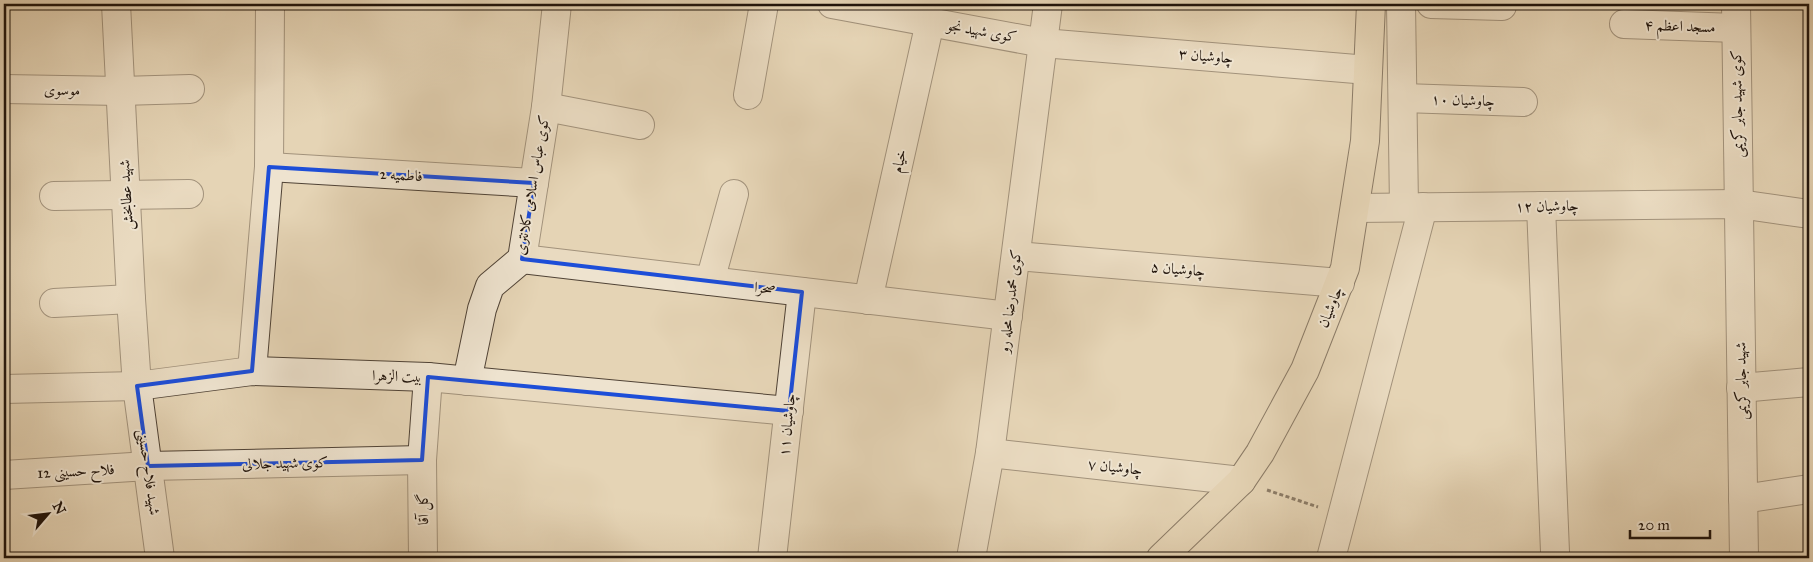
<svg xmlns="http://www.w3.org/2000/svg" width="1813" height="562" font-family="'IM FELL Great Primer',Amiri,serif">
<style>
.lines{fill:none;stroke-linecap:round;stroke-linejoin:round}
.minor-casing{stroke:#504336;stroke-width:30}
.major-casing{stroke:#1f130b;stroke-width:30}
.path{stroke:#1f130b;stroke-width:3;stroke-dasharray:4 2.5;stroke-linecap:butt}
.minor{stroke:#eee3cf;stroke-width:28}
.major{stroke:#e5d4b5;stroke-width:28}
.marked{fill:none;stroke:#1d4ed8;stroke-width:4;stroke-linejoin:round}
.labels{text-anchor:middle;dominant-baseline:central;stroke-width:4;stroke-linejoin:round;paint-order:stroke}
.street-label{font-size:15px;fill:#1f130b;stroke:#eee3cf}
</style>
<rect width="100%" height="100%" fill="#e5d4b5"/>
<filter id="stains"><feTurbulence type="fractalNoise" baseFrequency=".004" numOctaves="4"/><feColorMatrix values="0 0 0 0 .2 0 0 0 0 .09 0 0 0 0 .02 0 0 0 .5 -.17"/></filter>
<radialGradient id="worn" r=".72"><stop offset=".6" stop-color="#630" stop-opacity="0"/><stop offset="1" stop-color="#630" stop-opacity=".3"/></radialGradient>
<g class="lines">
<g class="minor-casing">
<g id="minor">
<polyline points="116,4 131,299 137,386 160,558"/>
<polyline points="832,4 1043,43 1368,70"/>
<polyline points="1401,4 1404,207"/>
<polyline points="1431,4 1502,6"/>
<polyline points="1736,4 1744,558"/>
<polyline points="1624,24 1736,28"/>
<polyline points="4,89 121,91 190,89"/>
<polyline points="748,95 764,4"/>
<polyline points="1403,98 1523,102"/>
<polyline points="546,107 640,125"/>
<polyline points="269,167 534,183"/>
<polyline points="54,196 189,194"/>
<polyline points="1541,206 1555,552"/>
<polyline points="1355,208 1739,204 1809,214"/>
<polyline points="1016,256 1340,283"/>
<polyline points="522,259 1008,316"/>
<polyline points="710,281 734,194"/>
<polyline points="868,300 930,22"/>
<polyline points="54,303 131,299"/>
<polyline points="252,371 269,167 270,4"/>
<polyline points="467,381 482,309 490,286 522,259 546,107 557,4"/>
<polyline points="1741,388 1809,382"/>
<polyline points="4,389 137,386 252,371 428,377 789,411"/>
<polyline points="990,453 1241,481"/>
<polyline points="4,475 148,466 422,460"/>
<polyline points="1743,499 1809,489"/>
<polyline points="423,558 422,460 428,377"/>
<polyline points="772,558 802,292"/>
<polyline points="971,558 990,453 1048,4"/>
<polyline points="1331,558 1423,207"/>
</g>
</g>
<g class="major-casing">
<polyline id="major" points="1161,558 1241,481 1260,453 1305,370 1345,268 1365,141 1371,4"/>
</g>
<polyline class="path" points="1267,490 1318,507"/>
<use href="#minor" class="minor"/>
<use href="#major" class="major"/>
</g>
<path d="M0 0H1813V562H0ZM269 167 534 183 522 259 802 292 789 411 428 377 422 460 148 466 137 386 252 371Z" fill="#e5d4b5" fill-opacity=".55" fill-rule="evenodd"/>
<path class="marked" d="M269 167 534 183 522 259 802 292 789 411 428 377 422 460 148 466 137 386 252 371Z"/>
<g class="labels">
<g class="street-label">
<text transform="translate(1680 26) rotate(2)">مسجد اعظم ۴</text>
<text transform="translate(982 31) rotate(10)">کوی شهید نجو</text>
<text transform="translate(1206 56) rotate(5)">چاوشیان ۳</text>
<text transform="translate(62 90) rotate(1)">موسوی</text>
<text transform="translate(1463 100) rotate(2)">چاوشیان ۱۰</text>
<text transform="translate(1737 104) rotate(-91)">کوی شهید جابر کریمی</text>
<text transform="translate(899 161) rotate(-77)">خیام</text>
<text transform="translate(401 175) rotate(3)">فاطمیه 2</text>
<text transform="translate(532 185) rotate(-80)">کوی عباس اسلامی کلانتری</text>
<text transform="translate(126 195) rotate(-93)">شهید عطابخش</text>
<text transform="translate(1547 206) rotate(-1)">چاوشیان ۱۲</text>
<text transform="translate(1178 269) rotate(5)">چاوشیان ۵</text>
<text transform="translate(765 288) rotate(7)">صحرا</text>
<text transform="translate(1010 301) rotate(-83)">کوی محمدرضا محله رو</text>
<text transform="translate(1330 307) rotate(-68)">چاوشیان</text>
<text transform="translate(397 376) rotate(2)">بیت الزهرا</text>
<text transform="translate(1741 381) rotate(-91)">شهید جابر کریمی</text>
<text transform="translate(787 425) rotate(-84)">چاوشیان ۱۱</text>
<text transform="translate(285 463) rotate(-1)">کوی شهید جلالی</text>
<text transform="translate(1115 467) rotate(6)">چاوشیان ۷</text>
<text transform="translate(76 471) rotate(-3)">فلاح حسینی 12</text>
<text transform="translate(149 472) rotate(82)">شهید فلاح حسینی</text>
<text transform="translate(423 509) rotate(-91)">گل آقا</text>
</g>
</g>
<rect width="1813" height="562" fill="none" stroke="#e5d4b5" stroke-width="20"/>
<rect x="5" y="5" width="1803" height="552" fill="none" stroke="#1f130b" stroke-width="2.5"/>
<rect x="10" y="10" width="1793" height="542" fill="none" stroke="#1f130b"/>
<g transform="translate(48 514) rotate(62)" stroke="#eee3cf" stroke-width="4" paint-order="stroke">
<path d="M0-4L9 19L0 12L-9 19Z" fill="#1f130b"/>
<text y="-8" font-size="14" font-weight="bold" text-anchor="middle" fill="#1f130b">N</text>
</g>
<path d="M1630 530v8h80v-8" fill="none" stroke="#1f130b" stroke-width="2.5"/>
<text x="1638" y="530" font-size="15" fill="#1f130b" stroke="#eee3cf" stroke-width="4" paint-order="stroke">20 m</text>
<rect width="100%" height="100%" filter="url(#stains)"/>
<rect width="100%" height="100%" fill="url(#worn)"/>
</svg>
